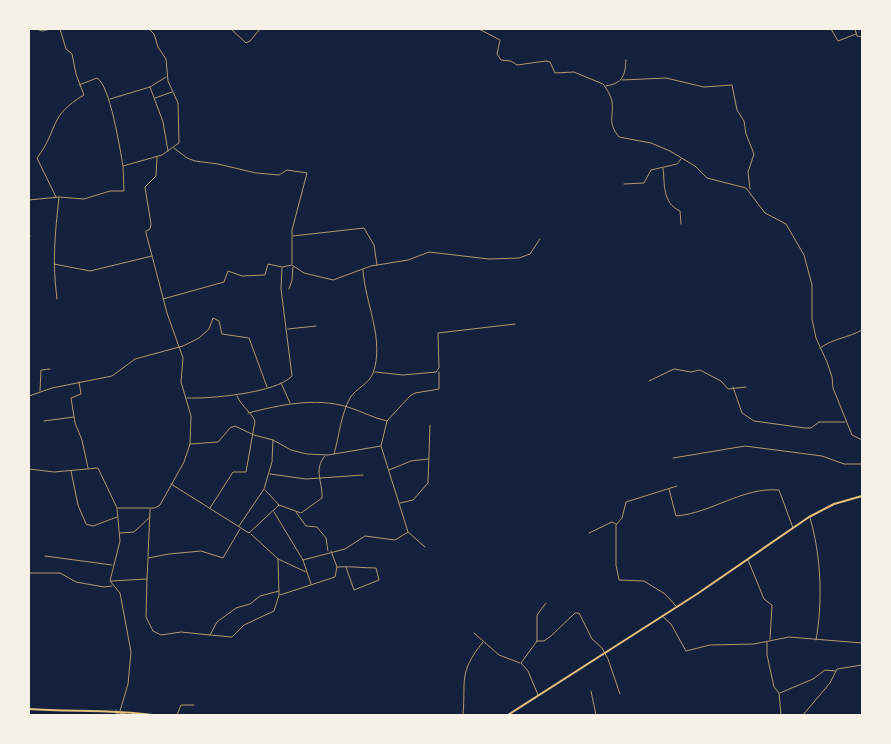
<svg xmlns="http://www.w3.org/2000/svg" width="891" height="744" font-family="'Noto Sans',sans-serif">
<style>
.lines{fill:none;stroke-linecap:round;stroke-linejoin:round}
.minor{stroke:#b1986c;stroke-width:1}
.primary{stroke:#e5c07b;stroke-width:2}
</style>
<rect width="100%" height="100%" fill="#14213d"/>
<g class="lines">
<g class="minor">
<polyline points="37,29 42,31 51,29"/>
<polyline points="231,29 246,43 250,41 260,29"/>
<path d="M479 29 500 40 497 54 501 60 511 61 517 65 546 61 550 62 555 73 574 72 603 84C607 89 611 96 612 102 614 117 607 122 619 137L651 143 670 151 695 166 707 178 746 188 765 213 786 224 804 255 812 285V319L816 338 827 362 832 377 833 388 852 435 862 440"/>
<polyline points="831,29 838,41 856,34"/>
<polyline points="855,29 857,36 862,37"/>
<polyline points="622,80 666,78 704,87 732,85 737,110 744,121 746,134 754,154 748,172 750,189"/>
<path d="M79 85 97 78C110 85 120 149 123 166"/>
<path d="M606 86C623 83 625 76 626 60"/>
<polyline points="150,87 163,122 168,151"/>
<polyline points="155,98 172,92"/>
<polyline points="110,99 150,87 166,77"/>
<polyline points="174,148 187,158 195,161 218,164 256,173 279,175 287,170 307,173 292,230 292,264"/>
<polyline points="157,157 156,176 145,187 151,224 150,229 146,231 146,233 167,313 183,358 181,382 191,416 190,444"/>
<path d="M663 168C665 184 662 203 680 211L681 224"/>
<polyline points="624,184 644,183 651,170 677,164 681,159"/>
<path d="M56 197 37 158C59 129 48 116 84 95L76 74 72 54 66 49 60 29"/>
<polyline points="29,200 59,197 84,199 110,191 124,191 123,166 162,155 179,143 178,103 168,81 166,59 158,47 154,34 149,29"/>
<polyline points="29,234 30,236"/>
<polyline points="293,236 364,228 374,245 377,265"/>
<polyline points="54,264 90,271 152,256"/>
<polyline points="289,289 292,280 293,267"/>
<path d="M57 299C52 261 55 235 59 197"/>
<polyline points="163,299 224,282 228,271 242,276 265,275 268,264 282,267 292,265 304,273 333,280 371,266 408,260 429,252 489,259 519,258 530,254 540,239"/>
<polyline points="288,329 316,326"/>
<path d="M820 348C834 338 848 338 862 330"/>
<polyline points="375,372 403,375 436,372 439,368 438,333 515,324"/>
<polyline points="649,381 674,369 691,372 700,370 721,381 728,389 746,387"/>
<polyline points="79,382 81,394 71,398 75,423 82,440 88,468"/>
<polyline points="281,383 290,403"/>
<polyline points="733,387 742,413 754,421 805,428 811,428 819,422 845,422"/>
<polyline points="40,391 41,370 50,369"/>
<polyline points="29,396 52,388 112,376 135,359 183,346 199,338 209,329 213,318 219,321 222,334 249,338 267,387"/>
<path d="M187 398C209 399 277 393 292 376L281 289 282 268"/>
<path d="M248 413C280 405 315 397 348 407 361 411 373 418 387 421"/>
<polyline points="44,421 74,417"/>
<path d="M334 454C339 437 341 414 350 398 356 388 369 384 373 373 385 340 365 303 363 270"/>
<polyline points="673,458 745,446 822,456 844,464 862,464"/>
<polyline points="29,469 54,472 98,468 117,508 120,541 110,581 120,593 131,652 128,684 120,711"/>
<polyline points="389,470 411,461 428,459"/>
<polyline points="71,471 78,505 86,524 93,526 117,517"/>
<polyline points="270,474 306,479 363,475"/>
<path d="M171 484 249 533 279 505 301 513 322 498C323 483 313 469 325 456"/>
<path d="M669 489 676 516C712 513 742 487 779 490L793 528"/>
<polyline points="265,490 279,505"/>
<polyline points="400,503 413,500 428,483 430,425"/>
<polyline points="118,508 155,508 160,505 184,462 190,444 218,442 230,428 235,426 254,435 273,440 291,450 307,454 328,455 381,446"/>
<path d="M210 508 233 472H246L255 421C251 412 242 407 237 396"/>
<polyline points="274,512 303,560 311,584"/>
<polyline points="296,512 306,526 317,527 326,538 328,551"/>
<path d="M810 518C821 555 823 601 816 640"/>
<polyline points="239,526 264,489 272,462 273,440"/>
<polyline points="408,532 381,446 387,421 410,396 415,393 439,389 439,372"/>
<polyline points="120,533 134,532 150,517"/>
<polyline points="589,533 612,522 616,524"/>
<polyline points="251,534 278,559 306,572"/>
<polyline points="45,556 112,565"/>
<polyline points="148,557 150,509"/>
<polyline points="303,560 345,549 365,536 395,540 408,532 425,547"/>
<polyline points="748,560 764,599 772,605 770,639"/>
<path d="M337 567C350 566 363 568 376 568L379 580 354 590 346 567"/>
<polyline points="29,573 60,573 76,582 104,587 112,586"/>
<polyline points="147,579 146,617 153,631 161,635 181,632 210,635 217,622 236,608 250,604 260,596 279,591"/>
<polyline points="111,581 147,579 148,558 169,554 201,551 223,558 240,529"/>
<polyline points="280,595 335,577 337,567 331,551"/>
<polyline points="676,606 665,594 644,581 619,580 616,565 616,525 622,518 626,502 677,486"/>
<polyline points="662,616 671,624 686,651 710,645 754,644 789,637 862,643"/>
<polyline points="474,633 499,655 520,663"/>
<polyline points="210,635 232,637 244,625 274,611 279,595 278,559"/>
<polyline points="537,641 544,641 551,636 575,613 579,613 592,639 602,648 608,659 620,694"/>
<polyline points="767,642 767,655 774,687 779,693 781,715"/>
<polyline points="591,691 596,715"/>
<polyline points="780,693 813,679 825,670 835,671"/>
<polyline points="538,695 528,671 521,663 537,641 537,615 546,603"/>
<polyline points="116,710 117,715"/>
<polyline points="117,713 126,714"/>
<polyline points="177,715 181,705 194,705"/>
<path d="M463 715C466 680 458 673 483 642"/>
<polyline points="803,715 830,683 837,669 862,665"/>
</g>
<g class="primary">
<path d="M29 709C70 712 111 709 153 715"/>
<polyline points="508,715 697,594 809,517 834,504 862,496"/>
</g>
</g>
<rect width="891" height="744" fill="none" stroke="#f6f1e7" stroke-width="60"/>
</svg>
